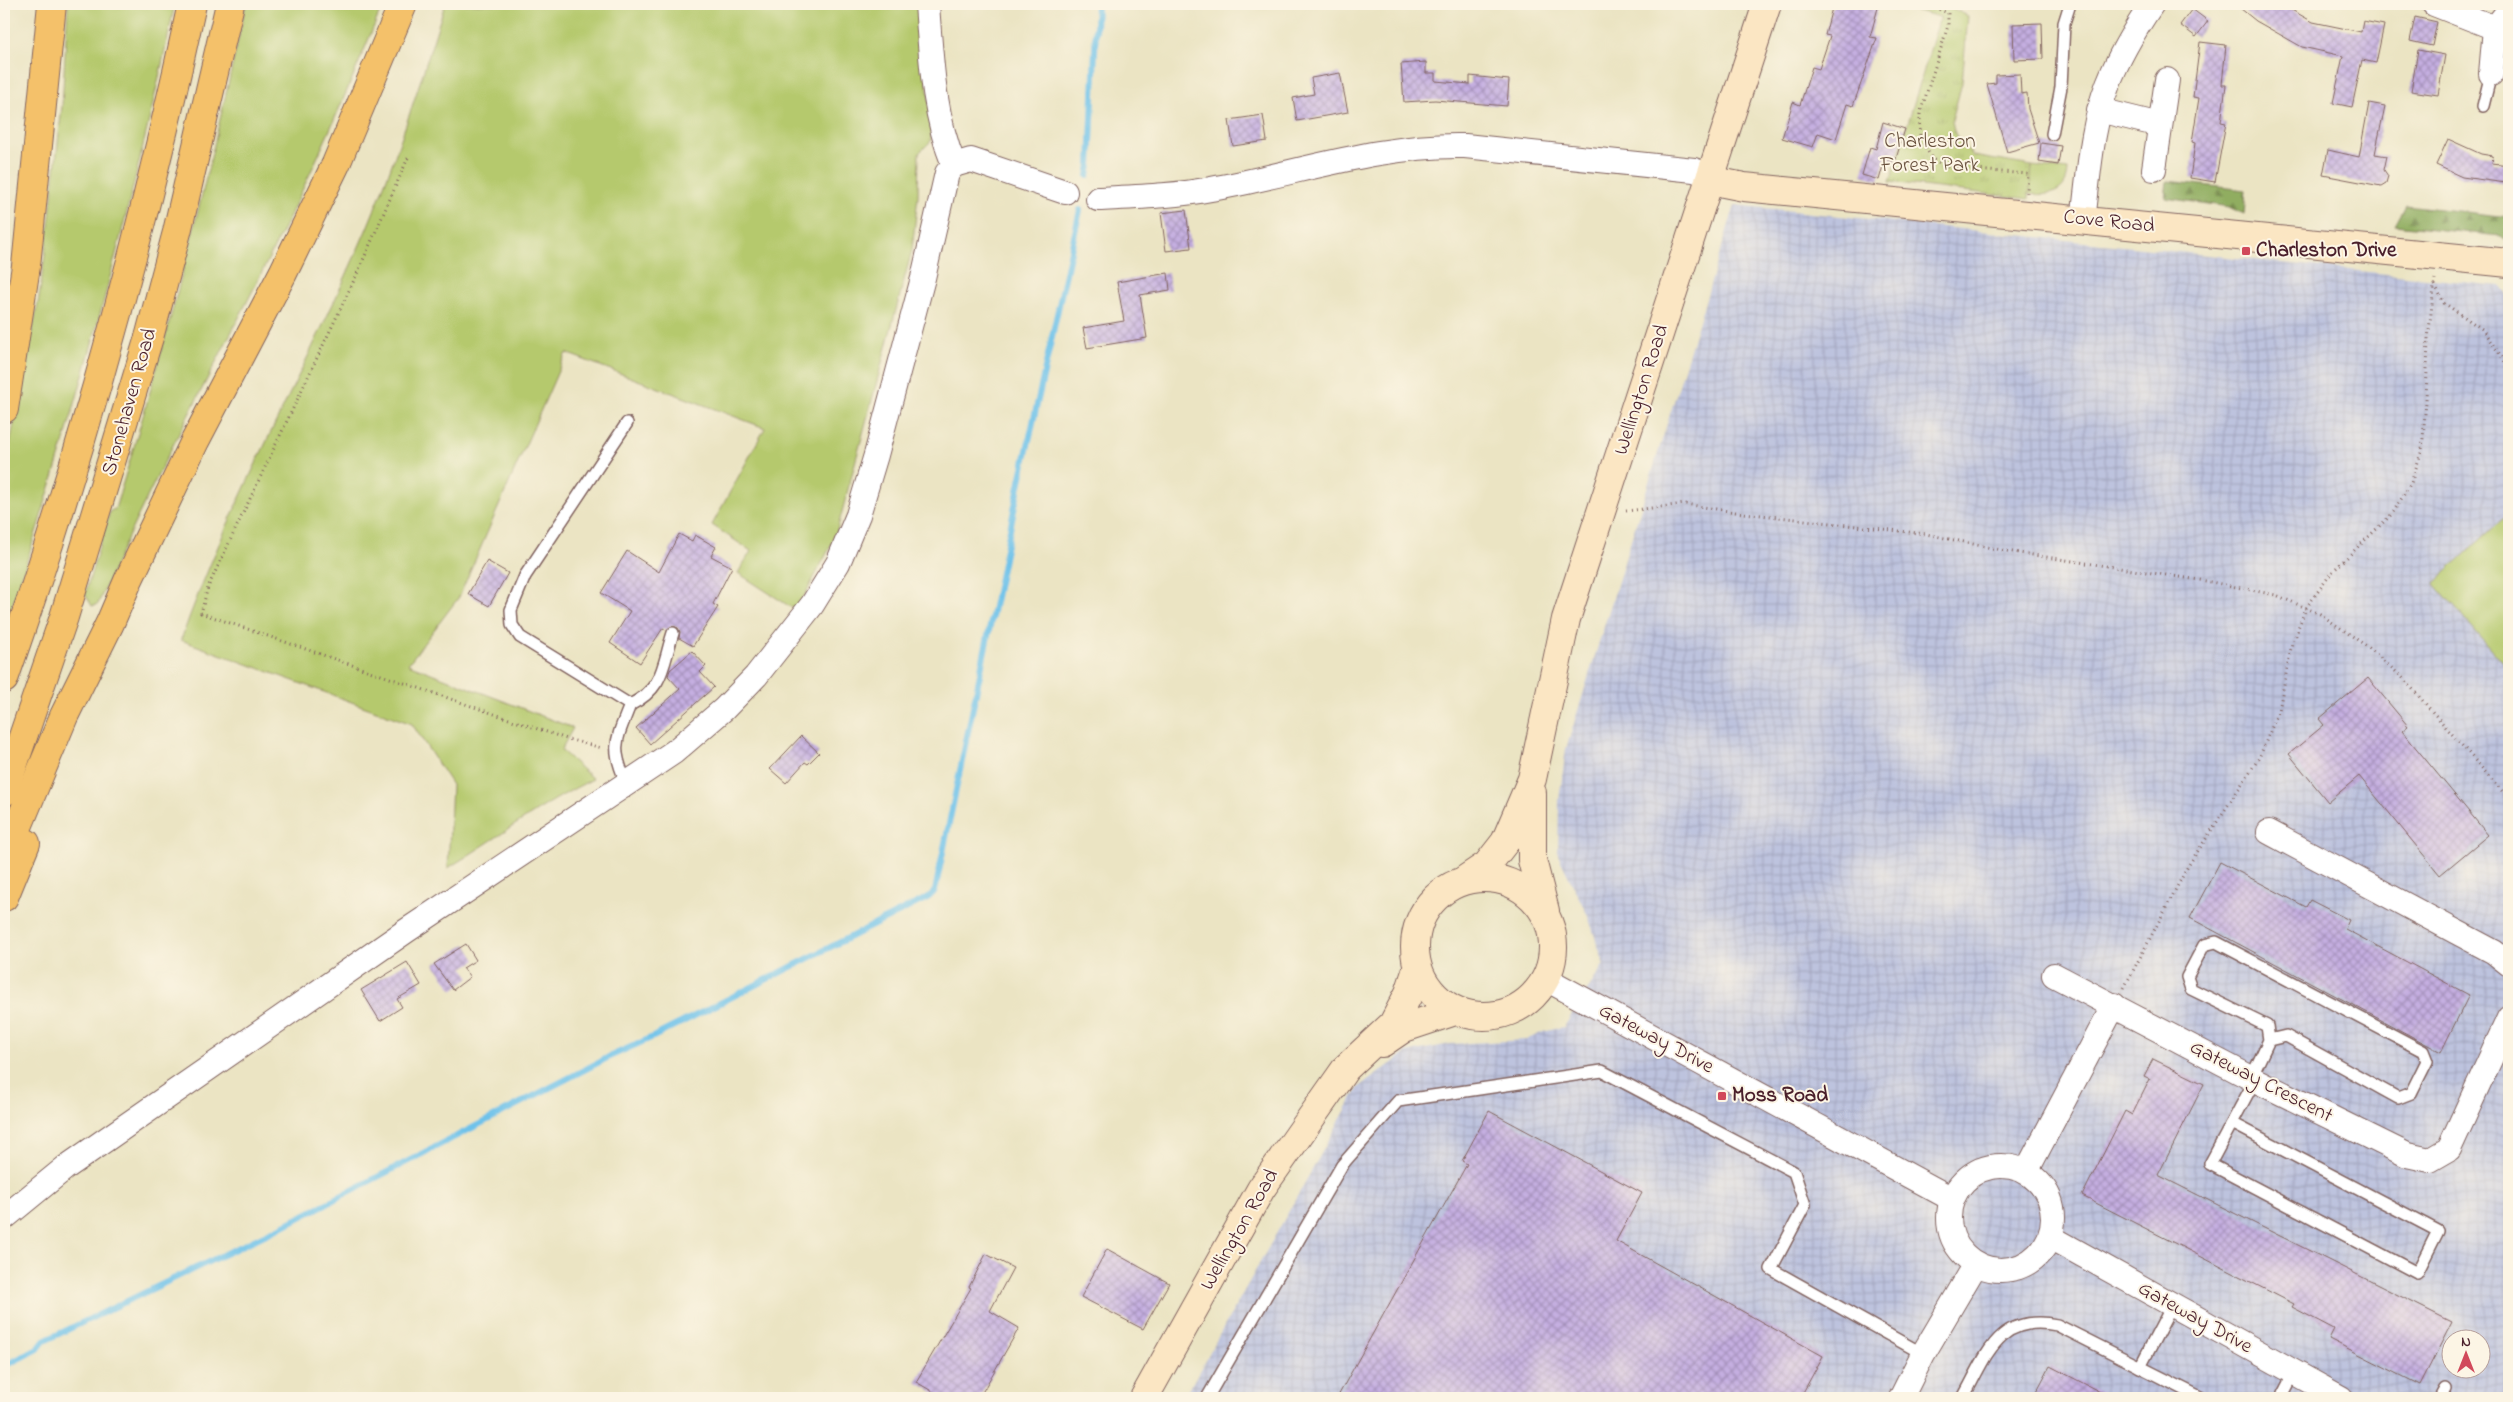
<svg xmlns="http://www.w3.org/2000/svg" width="2513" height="1402" font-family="'Indie Flower',sans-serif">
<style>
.industrial{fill:url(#industrial-grid);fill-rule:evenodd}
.grass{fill:#b5c96d;stroke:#80744c}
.forest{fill:url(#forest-firs);stroke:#6d6646}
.park{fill:url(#park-tufts);stroke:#80744c}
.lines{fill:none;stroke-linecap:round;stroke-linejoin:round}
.stream{stroke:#6ec2ea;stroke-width:6}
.building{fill:url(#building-cross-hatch)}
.lane-casing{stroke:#826460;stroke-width:14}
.street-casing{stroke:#826460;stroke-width:26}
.secondary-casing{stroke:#826460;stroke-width:30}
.primary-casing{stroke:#826460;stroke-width:30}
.highway-casing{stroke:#826460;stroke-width:30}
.path{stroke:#826460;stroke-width:3;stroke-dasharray:1 4;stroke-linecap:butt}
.lane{stroke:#fff;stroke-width:11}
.street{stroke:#fff;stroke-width:24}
.secondary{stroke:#fbe6c3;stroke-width:28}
.primary{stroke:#f4c16a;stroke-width:28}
.highway{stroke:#f4c16a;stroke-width:28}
.poi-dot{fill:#d1495b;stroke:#fcf5e5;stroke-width:2}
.labels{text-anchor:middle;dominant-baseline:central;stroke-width:4;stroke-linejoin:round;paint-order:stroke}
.park-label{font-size:21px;fill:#6a523f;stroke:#fcf5e5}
.street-label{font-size:21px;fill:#4a1f2b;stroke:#fcf5e5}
.poi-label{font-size:21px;font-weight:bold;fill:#4a1f2b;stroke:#fcf5e5;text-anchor:start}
</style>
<defs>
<pattern id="industrial-grid" width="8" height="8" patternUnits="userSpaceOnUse" patternTransform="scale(1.25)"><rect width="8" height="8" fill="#bdc3de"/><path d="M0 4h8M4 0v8" fill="none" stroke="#a4a7bf"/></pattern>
<pattern id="forest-firs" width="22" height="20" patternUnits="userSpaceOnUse" patternTransform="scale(1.25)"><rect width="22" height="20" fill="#90ad60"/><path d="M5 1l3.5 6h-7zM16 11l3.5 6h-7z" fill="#788c4f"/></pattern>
<pattern id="park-tufts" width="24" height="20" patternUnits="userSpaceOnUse" patternTransform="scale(1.25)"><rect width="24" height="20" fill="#b5c96d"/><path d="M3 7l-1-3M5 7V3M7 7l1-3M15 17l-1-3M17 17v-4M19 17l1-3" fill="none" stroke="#9dac5f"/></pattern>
<pattern id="building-cross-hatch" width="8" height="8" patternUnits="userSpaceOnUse" patternTransform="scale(1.25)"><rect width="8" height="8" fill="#c5afe1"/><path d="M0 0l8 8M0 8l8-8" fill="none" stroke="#a28eb7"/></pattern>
</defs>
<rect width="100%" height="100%" fill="#fcf5e5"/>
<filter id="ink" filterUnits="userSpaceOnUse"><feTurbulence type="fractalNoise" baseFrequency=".02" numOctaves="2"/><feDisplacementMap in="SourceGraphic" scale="10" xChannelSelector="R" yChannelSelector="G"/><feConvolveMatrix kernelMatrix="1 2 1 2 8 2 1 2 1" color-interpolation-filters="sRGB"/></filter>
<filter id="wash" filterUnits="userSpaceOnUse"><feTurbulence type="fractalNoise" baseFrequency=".0096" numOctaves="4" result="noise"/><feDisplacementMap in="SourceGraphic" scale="20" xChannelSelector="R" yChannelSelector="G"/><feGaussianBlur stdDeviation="1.12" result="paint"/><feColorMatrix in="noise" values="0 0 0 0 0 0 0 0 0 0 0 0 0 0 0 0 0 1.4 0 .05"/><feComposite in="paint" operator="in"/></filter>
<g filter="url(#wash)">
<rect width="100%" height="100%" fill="#ebe4c3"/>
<path class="industrial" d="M1735 205 2500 286 2509 297V1398H1184L1358 1088 1406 1053 1450 1044 1526 1040 1543 1032 1564 1027 1604 964 1588 916 1558 855 1559 800 1566 749ZM2450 1340H2480V1370H2450Z"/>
<g class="grass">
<path d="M68 4H175C130 216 73 425 4 631V474L39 298 49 225 62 106Z"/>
<path d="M246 4H383C349 88 313 171 272 252 214 370 149 483 98 604L92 606 85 594 110 511 115 509C167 343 209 174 246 4Z"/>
<path d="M445 4H919L930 110 931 141 919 153 918 196 912 250 835 538 798 608H792L738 573 751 551 712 525 765 428 566 353 459 597 408 664 573 728 561 750 593 779C542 804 496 839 448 868L452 785 412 724 181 640C231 498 308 367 367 228 398 155 421 79 445 4Z"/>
<path d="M2032 166 2068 170C2067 194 2049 196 2029 194Z"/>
<polygon points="2509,513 2509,670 2434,583"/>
</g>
<g class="forest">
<polygon points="2167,181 2246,190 2244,214 2230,207 2165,198"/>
<polygon points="2406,205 2509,217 2509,243 2500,236 2395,225"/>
</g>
<polygon class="park" points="1890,4 1943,4 1968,16 1962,83 1952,120 1954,131 1958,139 1973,156 2032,166 2029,199 1890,182 1940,17"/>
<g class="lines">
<g class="stream">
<polyline points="1088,176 1090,165 1097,4"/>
<polyline points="4,1366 38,1349 44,1341 283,1226 611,1056 653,1037 929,897 935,891 1019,486 1080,210"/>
</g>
</g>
<g id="blocks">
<g class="building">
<polygon points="1833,4 1879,4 1870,37 1877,38 1853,106 1847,104 1836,139 1818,133 1813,147 1782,138 1793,102 1800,105 1812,67 1819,69 1830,36 1825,35"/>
<polygon points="2235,4 2281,4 2313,22 2361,32 2363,21 2384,25 2376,63 2362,60 2352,107 2333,103 2343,56 2302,47 2256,21"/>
<polygon points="2192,9 2208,21 2196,37 2180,25"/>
<polygon points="2415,17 2437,22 2432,46 2410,41"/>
<polygon points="2042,23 2043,59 2014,60 2013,24"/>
<polygon points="2200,42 2226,45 2222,85 2226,85 2221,122 2226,123 2215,182 2190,178 2195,143 2192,142 2199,98 2193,97"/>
<polygon points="2418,50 2445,55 2438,95 2411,91"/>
<polygon points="1426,62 1426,73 1435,73 1435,81 1470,84 1470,76 1509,80 1507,106 1435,100 1404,102 1401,64"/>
<polygon points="1340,73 1348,112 1297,121 1293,98 1314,94 1311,78"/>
<polygon points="2020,74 2021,94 2027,93 2028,109 2039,143 2007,152 1987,84 1996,83 1996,75"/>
<polygon points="2369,103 2385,106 2375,154 2387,156 2384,170 2388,176 2386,183 2381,186 2323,175 2328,150 2359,157"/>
<polygon points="1263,115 1267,141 1233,146 1229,120"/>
<polygon points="1883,122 1905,129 1895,162 1885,159 1879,180 1862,175 1870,147 1876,149"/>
<polygon points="2448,139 2481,154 2493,156 2492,163 2509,165 2506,183 2462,177 2436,165"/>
<polygon points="2041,143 2061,146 2058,165 2039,162"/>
<polygon points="1186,210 1191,248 1166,251 1161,213"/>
<polygon points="1168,273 1170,290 1140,295 1147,338 1087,348 1083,328 1124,321 1117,282"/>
<polygon points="679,534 692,541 695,535 716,547 711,556 732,567 713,604 718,607 693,646 679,638 680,632 678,628 672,626 666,630 663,628 640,663 610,643 630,611 601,593 627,551 659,572"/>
<polygon points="487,561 508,573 489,606 468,594"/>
<polygon points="692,651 706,666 700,672 714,687 650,744 636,728 680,689 668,676 670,670"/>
<polygon points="2368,678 2408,726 2402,731 2488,835 2440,875 2359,776 2328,802 2289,754 2324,725 2319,719"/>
<polygon points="801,736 819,753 808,764 805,762 786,783 770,769"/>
<polygon points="2220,862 2306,907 2310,900 2349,920 2345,929 2469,995 2441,1052 2190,918"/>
<polygon points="466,944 476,960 463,968 470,977 453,990 434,964"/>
<polygon points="407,962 421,985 397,999 402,1007 380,1021 361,990"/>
<polygon points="2153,1059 2204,1084 2158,1175 2452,1322 2420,1385 2329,1339 2334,1329 2292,1307 2294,1304 2082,1196 2125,1111 2132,1115 2150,1079 2144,1076"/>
<polygon points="1489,1111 1642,1193 1616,1241 1823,1356 1800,1398 1337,1398 1467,1164 1462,1161"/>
<polygon points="1107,1249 1169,1283 1143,1329 1081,1297"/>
<polygon points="986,1254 1013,1268 990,1311 1019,1328 979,1398 944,1398 916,1382 971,1288 969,1287"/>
<polygon points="2050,1366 2112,1398 2033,1398"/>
</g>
</g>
</g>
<g filter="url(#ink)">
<use href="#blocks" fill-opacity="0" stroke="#826460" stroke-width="1"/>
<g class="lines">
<g class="lane-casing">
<g id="lane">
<polyline points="2483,106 2491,74"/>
<polyline points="2052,134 2061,87 2064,23 2070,4"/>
<path d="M627 423 525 576 511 610 512 625 520 637 630 705C616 741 610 747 627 784"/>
<path d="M630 705C664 688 662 667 673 633"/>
<polyline points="2251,1078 2269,1040 2267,1026 2191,989 2187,977 2204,945 2216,942 2423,1051 2427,1061 2411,1093 2398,1098 2286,1036 2269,1040"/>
<polyline points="2232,1123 2438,1231 2417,1273 2210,1164 2255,1080"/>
<polyline points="2140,1367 2172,1306"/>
<polyline points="1207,1398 1342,1165 1398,1101 1602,1071 1794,1172 1805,1205 1771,1269 1923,1354"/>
<path d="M1963 1398C1987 1355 1998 1313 2057 1325L2202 1398"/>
<polyline points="2281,1398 2294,1373"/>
<polyline points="2440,1398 2445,1389"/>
</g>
</g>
<g class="street-casing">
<g id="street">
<path d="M927 4C931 58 933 114 954 165"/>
<polyline points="2434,4 2495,28 2491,74"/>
<polyline points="2495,28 2509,10"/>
<polyline points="2099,110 2160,125"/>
<polyline points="2154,169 2167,80"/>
<path d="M1098 199C1136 197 1174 196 1211 189 1296 174 1379 144 1465 146L1694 170 1711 176"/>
<path d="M2083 220C2089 175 2091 127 2108 84 2119 56 2135 29 2152 4"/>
<polyline points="2269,832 2494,952 2509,964"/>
<polyline points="2054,975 2255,1080 2407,1155 2430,1160 2449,1149 2509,1018"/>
<polyline points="1546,979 1952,1199"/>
<circle cx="2001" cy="1218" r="52"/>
<polyline points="2026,1172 2114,1005"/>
<polyline points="4,1218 65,1168 406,931 674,752 724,709 756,676 812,605 838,563 858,515 876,455 923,278 947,173 954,165 971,160 1065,192"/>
<polyline points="2050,1237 2341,1398"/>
<polyline points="1901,1398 1923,1354 1976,1264"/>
</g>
</g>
<g class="secondary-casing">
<g id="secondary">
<polyline points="1711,176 1724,183 1744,187 2509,263"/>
<polyline points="1532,793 1532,860 1545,911"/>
<circle cx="1484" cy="947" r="69"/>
<polyline points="1466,879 1487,865 1505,842 1532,779 1566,619 1767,4"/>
<polyline points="1382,1043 1404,1028 1455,1011"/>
<polyline points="1144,1398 1261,1189 1346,1068 1393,1024 1409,993 1417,969"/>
</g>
</g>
<g class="primary-casing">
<g id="primary">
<path d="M4 679C81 458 143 233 192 4"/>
<polyline points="4,792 64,617 150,334 177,232 230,4"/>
</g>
</g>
<g class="highway-casing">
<g id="highway">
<polyline points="4,409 26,266 52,4"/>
<polyline points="4,860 64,716 110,623 128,581 195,441 283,273 336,164 403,4"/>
<polyline points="4,897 26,843"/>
</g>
</g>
<g class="path">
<polyline points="1925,4 1948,13 1948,26 1920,114 1920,137 1932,159 1949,168 2028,174 2027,193"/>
<polyline points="408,158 357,274 208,587 201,613 567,739 602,748"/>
<polyline points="2435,285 2444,303 2482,329 2504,360 2509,373"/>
<polyline points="1626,511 1685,504 1735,512 1926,534 2006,551 2206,581 2276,595 2320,614 2368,647 2402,677 2509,799"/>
<polyline points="2124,988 2188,866 2259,758 2279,710 2292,643 2306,608 2332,572 2392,514 2411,483 2422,450 2426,402 2428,339 2435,279"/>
</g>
<use href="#lane" class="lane"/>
<use href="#street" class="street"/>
<use href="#secondary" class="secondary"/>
<use href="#primary" class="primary"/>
<use href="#highway" class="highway"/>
</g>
</g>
<g class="poi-dot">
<rect x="2241" y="246" width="10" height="10" rx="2.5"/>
<rect x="1717" y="1091" width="10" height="10" rx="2.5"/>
</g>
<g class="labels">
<g class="park-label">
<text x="1930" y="142">Charleston<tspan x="1930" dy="24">Forest Park</tspan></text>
</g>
<g class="street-label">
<text transform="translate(2109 222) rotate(6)">Cove Road</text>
<text transform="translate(1642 390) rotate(-72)">Wellington Road</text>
<text transform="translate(130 402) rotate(-74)">Stonehaven Road</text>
<text transform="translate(1656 1039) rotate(28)">Gateway Drive</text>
<text transform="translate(2261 1082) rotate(27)">Gateway Crescent</text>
<text transform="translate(1240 1230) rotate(-60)">Wellington Road</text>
<text transform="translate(2195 1318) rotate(29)">Gateway Drive</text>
</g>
<g class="poi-label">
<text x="2256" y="251">Charleston Drive</text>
<text x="1732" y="1096">Moss Road</text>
</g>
</g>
<rect width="2513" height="1402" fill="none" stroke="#fcf5e5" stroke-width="20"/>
<g transform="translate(2466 1354)"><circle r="24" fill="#fcf5e5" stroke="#b59f9b"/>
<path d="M0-4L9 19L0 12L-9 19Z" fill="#d1495b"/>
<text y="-8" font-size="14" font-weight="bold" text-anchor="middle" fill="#4a1f2b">N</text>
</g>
</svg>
